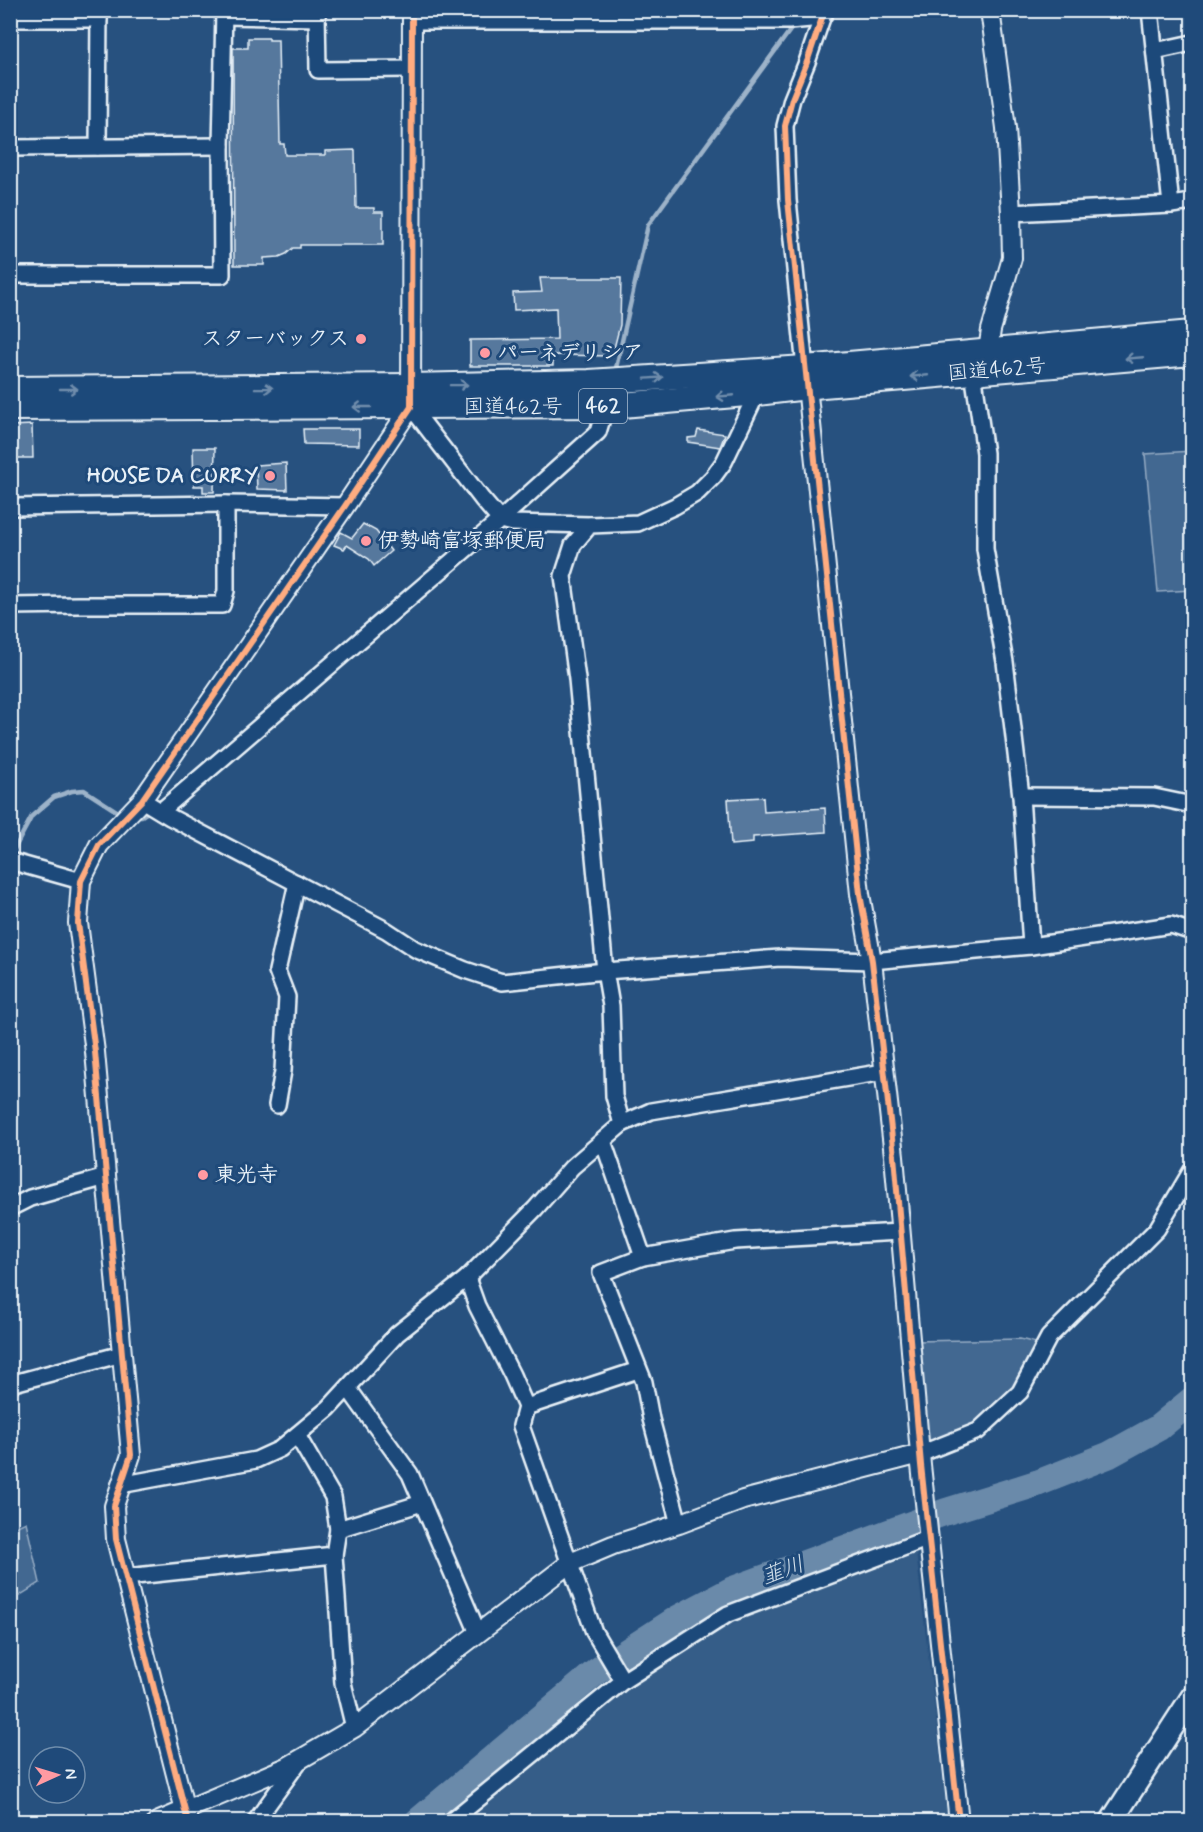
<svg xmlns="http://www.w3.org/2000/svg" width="1203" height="1832" font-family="Mynerve,'Klee One',sans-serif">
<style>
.built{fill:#355d88}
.green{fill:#436891;stroke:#96acc4;stroke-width:1.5}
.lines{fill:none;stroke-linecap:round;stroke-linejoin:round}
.stream{stroke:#9db3c9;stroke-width:4.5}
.river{stroke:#6b8aaa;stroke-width:27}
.building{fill:#57789d;stroke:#e8f1f8;stroke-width:1.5}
.minor-casing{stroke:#e8f1f8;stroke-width:20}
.tertiary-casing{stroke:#e8f1f8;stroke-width:22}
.secondary-casing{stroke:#e8f1f8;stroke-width:26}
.trunk-casing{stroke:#e8f1f8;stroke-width:28}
.minor{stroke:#1f4a7a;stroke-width:15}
.tertiary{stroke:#1f4a7a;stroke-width:18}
.secondary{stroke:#1f4a7a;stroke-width:21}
.trunk{stroke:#1f4a7a;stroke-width:24}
.cycleway-casing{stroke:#1f4a7a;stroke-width:10}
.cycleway{stroke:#ffac80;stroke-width:6}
.oneway{stroke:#6f8dac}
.poi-dot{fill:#ff9aa2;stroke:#1f4a7a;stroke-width:2}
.labels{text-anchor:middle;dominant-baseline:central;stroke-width:6;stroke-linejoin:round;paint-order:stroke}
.shield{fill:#1f4a7a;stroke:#acbfd2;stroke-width:1.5}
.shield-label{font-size:20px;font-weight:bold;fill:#e8f1f8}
.poi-label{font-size:21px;font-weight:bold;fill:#e8f1f8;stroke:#1f4a7a;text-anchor:start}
.street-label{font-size:21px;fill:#e8f1f8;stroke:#1f4a7a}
.water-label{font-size:22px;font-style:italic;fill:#d5e2ec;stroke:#1f4a7a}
</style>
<rect width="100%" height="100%" fill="#27517f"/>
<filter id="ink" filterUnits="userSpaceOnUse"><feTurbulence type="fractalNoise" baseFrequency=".0167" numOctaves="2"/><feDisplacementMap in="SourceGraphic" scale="12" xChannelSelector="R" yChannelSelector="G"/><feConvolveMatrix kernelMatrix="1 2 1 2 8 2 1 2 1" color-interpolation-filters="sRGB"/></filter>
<g filter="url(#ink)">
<polygon class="built" points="916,1553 948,1821 466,1822 629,1688 705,1637 744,1618 856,1573"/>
<g class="green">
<polygon points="1192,451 1192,590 1158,592 1145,454"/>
<polygon points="1020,1339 1036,1343 1018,1383 1010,1394 977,1427 925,1446 916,1341"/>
<polygon points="26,1522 40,1583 11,1601 11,1529"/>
</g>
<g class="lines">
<g class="stream">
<polyline points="616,368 648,225 794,25"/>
<polyline points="139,816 142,816 151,810"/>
<polyline points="10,857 32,816 54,797 72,791 84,790 118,812"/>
</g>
<polyline class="river" points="417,1822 597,1671 677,1619 732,1590 945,1512 1038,1483 1109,1455 1158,1428 1192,1400"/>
</g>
<g class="building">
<polygon points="248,38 269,38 269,40 278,40 280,144 284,144 285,155 325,155 325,151 355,150 356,208 374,208 374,212 383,212 383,245 300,245 300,248 293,248 286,254 279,257 264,258 264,265 234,265 233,48 248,48"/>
<polygon points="540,278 621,278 620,325 612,356 553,355 553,366 470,366 470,340 557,339 556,308 514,310 513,293 542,292"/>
<polygon points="32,425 33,458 10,458 10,426"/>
<polygon points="303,429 359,429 359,445 304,444"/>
<polygon points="698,430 725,434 720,447 688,442 688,438 696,437"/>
<polygon points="193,448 215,448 214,492 203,492 203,486 194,486"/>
<polygon points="286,463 287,490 257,489 256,465"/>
<polygon points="363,524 376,531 391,551 374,566 369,559 347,545 344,549 334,545 341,532 352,538"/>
<polygon points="763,797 764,812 825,808 826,832 753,837 753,843 731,845 728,799"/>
</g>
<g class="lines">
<g class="minor-casing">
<g id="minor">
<polyline points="317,10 318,70 411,69"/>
<polyline points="1150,10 1171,205"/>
<polyline points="224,16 317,18"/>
<polyline points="10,19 99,19"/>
<polyline points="412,21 789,21 822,18"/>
<polyline points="1155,51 1192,43"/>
<polyline points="98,147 99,10"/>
<polyline points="10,148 221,146"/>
<polyline points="1011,213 1171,205 1192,202"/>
<polyline points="10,275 222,275 221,146 224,10"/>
<polyline points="805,368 788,200 785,126 792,99 807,62 822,18 826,11"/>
<polyline points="973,372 985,453 985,549 1005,662 1021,796 1031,946"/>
<polyline points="411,407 482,499 500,520 598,432 606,406"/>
<polyline points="10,507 226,504"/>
<polyline points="10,606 79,605 222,605 226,591 226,504 345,506"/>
<polyline points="1021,796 1154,797 1192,805"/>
<polyline points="142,800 170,817 386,930 415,949 465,970 502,982 605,971 780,958 872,961 1031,946 1171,925 1192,932"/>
<polyline points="161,811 500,520 512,523 590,525"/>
<polyline points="10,861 81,881"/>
<polyline points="277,1105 283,1071 287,997 277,971 297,883"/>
<polyline points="622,1124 614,1096 611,1006 605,971 577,679 563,576 573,545 590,525 638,523 675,506 697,493 713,477 724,462 757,393"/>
<polyline points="603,1141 643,1257"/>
<polyline points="10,1208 30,1198 106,1177"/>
<polyline points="467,1278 477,1306 512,1375 526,1407 521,1426 594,1632 623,1681 728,1614 929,1538"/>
<polyline points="10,1384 122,1354"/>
<polyline points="348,1388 410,1474 478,1633"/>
<polyline points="526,1407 638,1370"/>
<polyline points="920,1454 978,1431 1020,1392 1049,1337 1157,1229 1192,1170"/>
<polyline points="120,1485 256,1460 280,1449 329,1408 397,1334 467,1278 535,1209 572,1167 622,1124 651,1111 884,1072"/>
<polyline points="679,1524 651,1419 644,1382 601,1273 643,1257 735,1241 900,1232"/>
<polyline points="338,1529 422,1503"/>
<polyline points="334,1555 343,1683 354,1728"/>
<polyline points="126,1577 334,1555 338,1529 333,1497 297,1435"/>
<polyline points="255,1822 300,1760"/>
<polyline points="450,1822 623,1681"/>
</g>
</g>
<g class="tertiary-casing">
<g id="tertiary">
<polyline points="988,351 991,330 1012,258 1011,213 1006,128 990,10"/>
<polyline points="806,376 860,894 872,961 894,1156 921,1465 959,1822"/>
<polyline points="157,1822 287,1767 354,1728 570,1563 613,1545 679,1524 743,1500 920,1454"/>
<polyline points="188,1822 116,1539 114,1506 131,1455 95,1052 78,923 81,881 99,845 142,800 345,506 411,407 412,10"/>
</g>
</g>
<g class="secondary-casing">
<polyline id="secondary" points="1111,1822 1192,1697"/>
</g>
<g class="trunk-casing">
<g id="trunk">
<polyline points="10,389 411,386 589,382 805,368 1192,333"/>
<polyline points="10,408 622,405 757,393 823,385 1192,353"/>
</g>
</g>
<use href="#minor" class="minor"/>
<use href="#tertiary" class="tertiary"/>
<use href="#secondary" class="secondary"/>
<use href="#trunk" class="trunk"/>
<g class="cycleway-casing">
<g id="cycleway">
<polyline points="827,10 822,18 807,62 792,99 785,126 788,200 860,894 872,961 894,1156 921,1465 959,1822"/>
<polyline points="188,1822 116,1539 114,1506 131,1455 95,1052 78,923 81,881 99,845 142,800 345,506 411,407 412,10"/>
</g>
</g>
<use href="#cycleway" class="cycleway"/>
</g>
<defs><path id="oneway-shaft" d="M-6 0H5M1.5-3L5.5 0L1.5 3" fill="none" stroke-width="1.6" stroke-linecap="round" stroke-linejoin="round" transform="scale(1.5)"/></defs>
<g class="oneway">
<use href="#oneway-shaft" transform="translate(1134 358) rotate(175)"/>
<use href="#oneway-shaft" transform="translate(919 376) rotate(175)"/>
<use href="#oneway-shaft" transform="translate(654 378) rotate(-4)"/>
<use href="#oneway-shaft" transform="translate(459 385) rotate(-1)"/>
<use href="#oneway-shaft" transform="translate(264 388) rotate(-1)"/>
<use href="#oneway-shaft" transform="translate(69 389)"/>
<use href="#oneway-shaft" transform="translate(725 396) rotate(175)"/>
<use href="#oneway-shaft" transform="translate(362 407) rotate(180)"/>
</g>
</g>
<g class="poi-dot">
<circle cx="361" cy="339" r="6"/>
<circle cx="485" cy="353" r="6"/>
<circle cx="270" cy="476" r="6"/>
<circle cx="366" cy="541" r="6"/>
<circle cx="203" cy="1175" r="6"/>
</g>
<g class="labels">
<rect class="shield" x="579" y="389" width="48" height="34" rx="4.5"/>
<g class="shield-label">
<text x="603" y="406">462</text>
</g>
<g class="poi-label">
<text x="349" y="339" text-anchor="end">スターバックス</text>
<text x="497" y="353">パーネデリシア</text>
<text x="258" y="476" text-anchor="end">HOUSE DA CURRY</text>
<text x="378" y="541">伊勢崎富塚郵便局</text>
<text x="215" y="1175">東光寺</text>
</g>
<g class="street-label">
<text transform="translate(997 370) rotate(-5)">国道462号</text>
<text x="513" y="407">国道462号</text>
</g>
<g class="water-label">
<text transform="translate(783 1571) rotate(-20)">韮川</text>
</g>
</g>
<rect width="1203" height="1832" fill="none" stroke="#1f4a7a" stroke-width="36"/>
<rect x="18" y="18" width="1167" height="1796" fill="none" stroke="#e8f1f8" stroke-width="2" filter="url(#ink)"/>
<g transform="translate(57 1775) rotate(86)"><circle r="28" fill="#1f4a7a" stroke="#6f8dac" stroke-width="1.5"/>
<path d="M0-4.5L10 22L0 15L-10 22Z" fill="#ff9aa2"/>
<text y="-9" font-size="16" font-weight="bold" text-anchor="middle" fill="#e8f1f8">N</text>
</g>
</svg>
